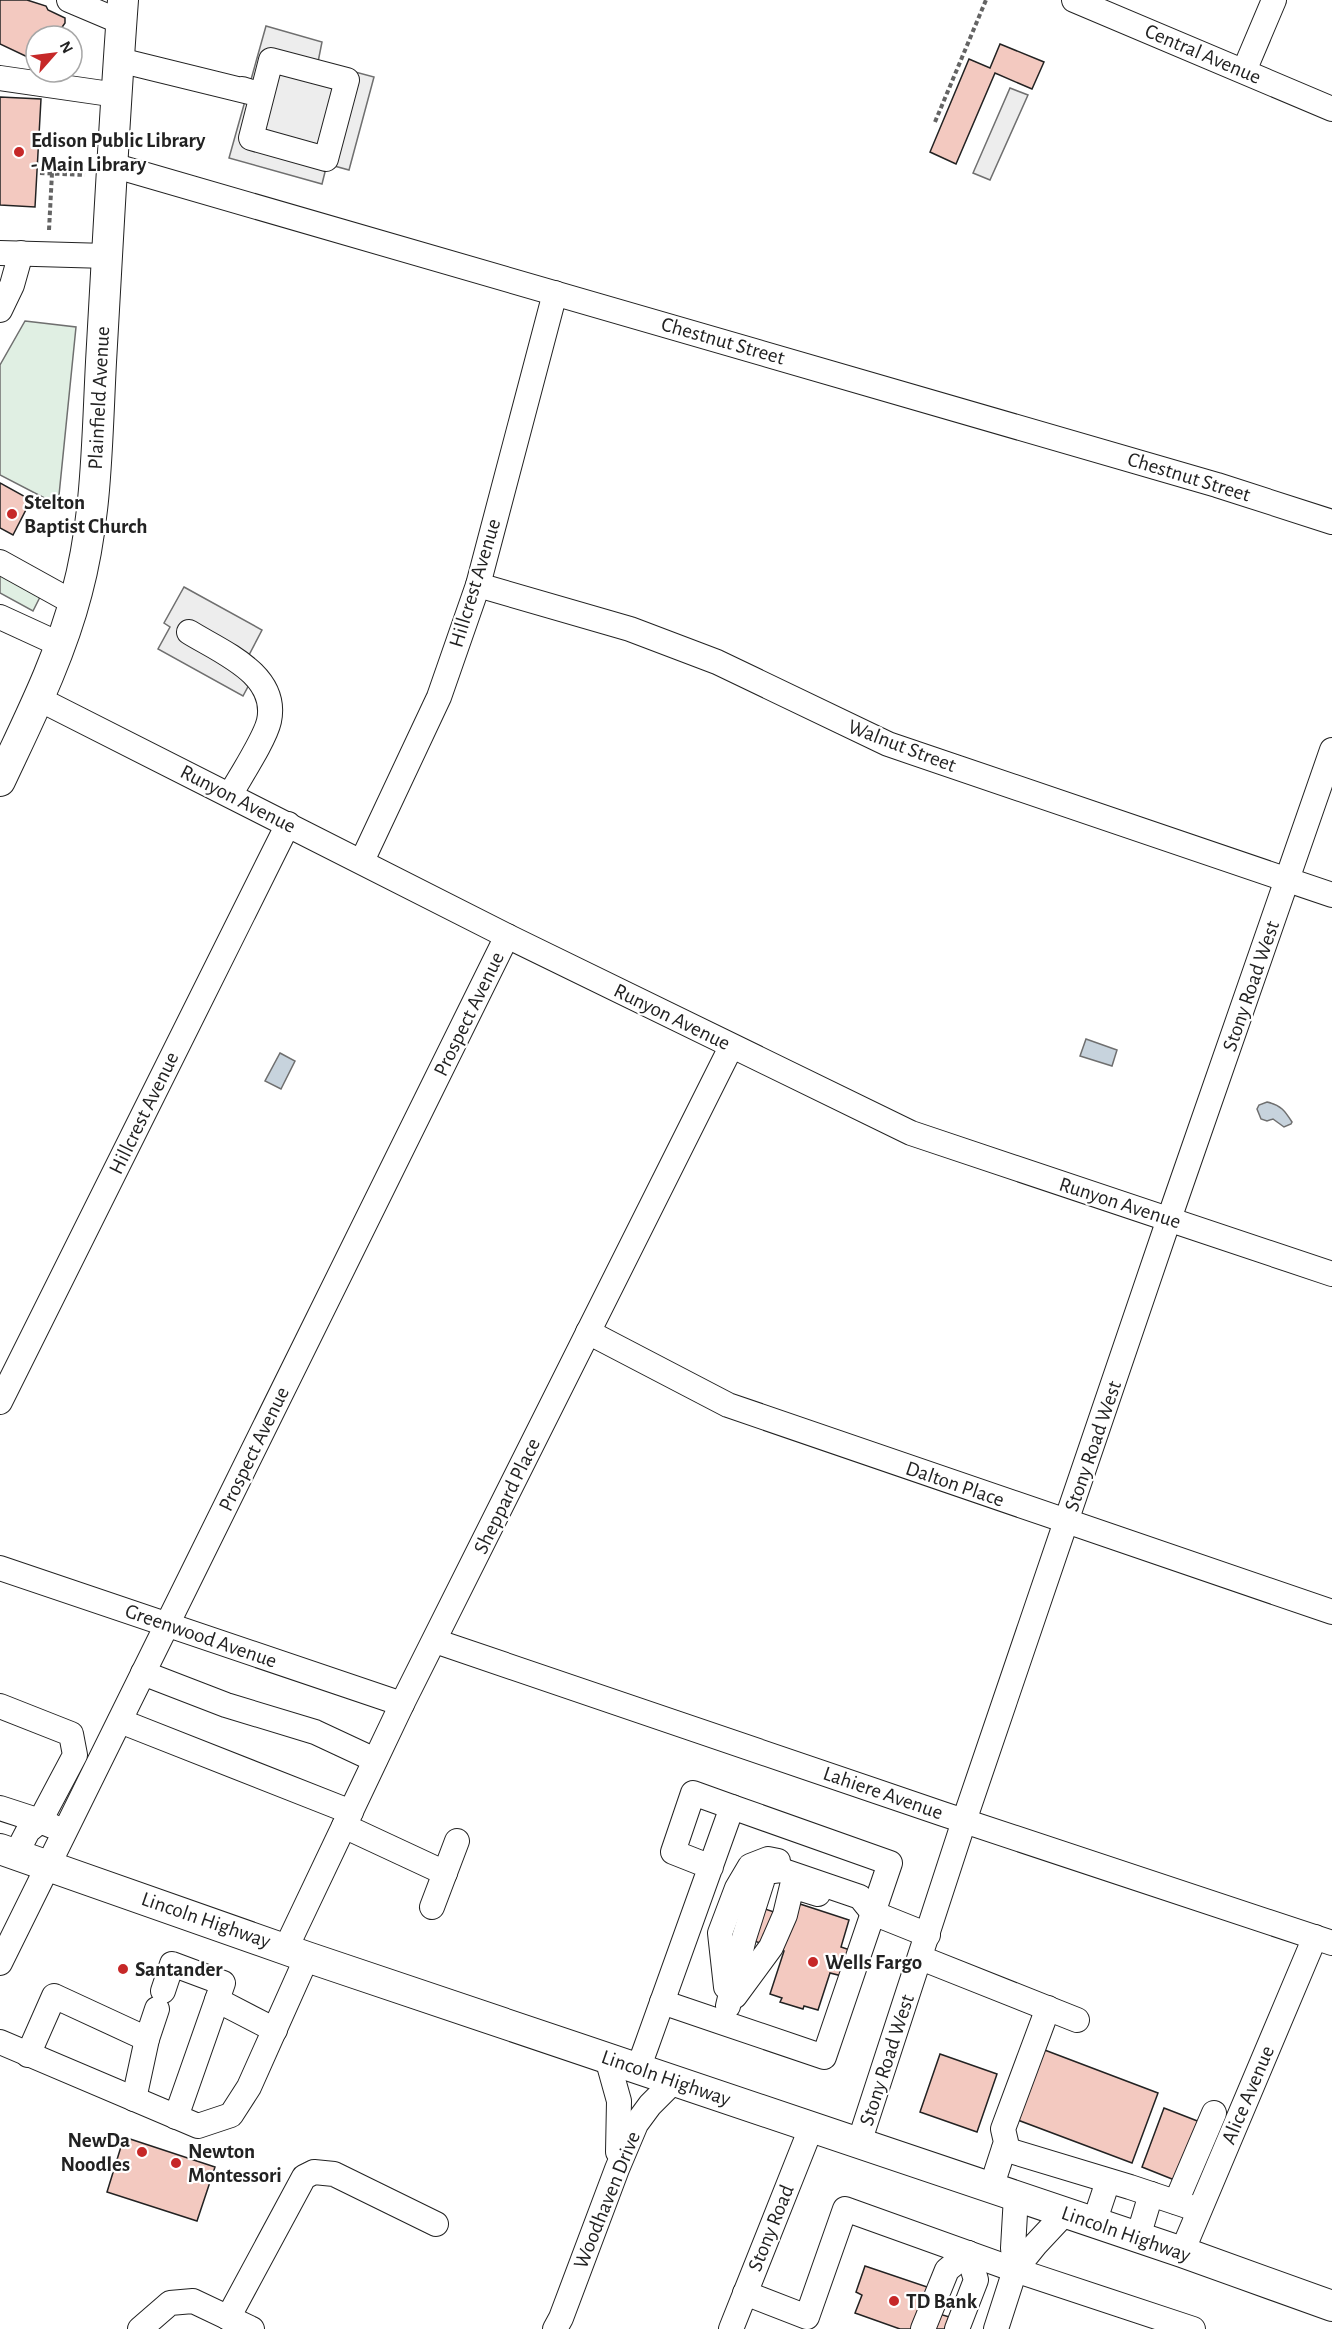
<svg xmlns="http://www.w3.org/2000/svg" width="1332" height="2329" font-family="'Alegreya Sans',sans-serif">
<style>
.green{fill:#e0efe3;stroke:#6f6f6f;stroke-width:1.5}
.parking{fill:#ededed;stroke:#6f6f6f;stroke-width:1.5}
.water{fill:#c7d3dd;stroke:#6f6f6f;stroke-width:1.5}
.building{fill:#f3c9c0;stroke:#222;stroke-width:1.5}
.lines{fill:none;stroke-linecap:round;stroke-linejoin:round}
.minor-casing{stroke:#222;stroke-width:26}
.major-casing{stroke:#222;stroke-width:32}
.path{stroke:#646464;stroke-width:4;stroke-dasharray:4.5 3;stroke-linecap:butt}
.minor{stroke:#fff;stroke-width:24}
.major{stroke:#fff;stroke-width:30}
.poi-dot{fill:#c62828;stroke:#fff;stroke-width:2}
.labels{text-anchor:middle;dominant-baseline:central;stroke-width:4.5;stroke-linejoin:round;paint-order:stroke}
.street-label{font-size:21px;fill:#222;stroke:#fff}
.poi-label{font-size:21px;font-weight:bold;fill:#222;stroke:#fff;text-anchor:start}
</style>
<rect width="100%" height="100%" fill="#fff"/>
<g class="green">
<polygon points="25,321 76,327 58,505 0,475 0,365"/>
<polygon points="0,571 42,593 33,611 0,593"/>
</g>
<g class="parking">
<polygon points="266,26 322,42 318,62 374,77 349,170 327,164 322,184 229,158"/>
<polygon points="1010,88 1028,95 990,180 973,173"/>
<polygon points="184,587 262,630 248,657 260,664 243,696 158,649 170,627 164,623"/>
</g>
<g class="water">
<polygon points="1086,1039 1117,1050 1112,1066 1080,1056"/>
<polygon points="280,1053 295,1061 281,1089 265,1081"/>
<path d="M1267 1102C1281 1105 1285 1111 1292 1122L1291 1124 1284 1127 1273 1119 1267 1121 1261 1119 1257 1109 1259 1105Z"/>
</g>
<g class="building">
<polygon points="0,0 27,0 46,6 48,10 65,18 65,23 58,33 63,36 36,36 36,61 0,44"/>
<polygon points="1000,44 1044,62 1032,89 995,73 956,164 930,152 969,59 990,68"/>
<polygon points="0,97 41,99 35,207 0,205"/>
<polygon points="0,483 31,500 13,535 0,528"/>
<polygon points="741,1901 795,1919 800,1904 849,1920 841,1947 850,1950 842,1976 830,1973 818,2010 804,2006 803,2009 780,2002 782,1998 770,1994 784,1951 730,1933"/>
<polygon points="1042,2049 1158,2093 1132,2163 1015,2119"/>
<polygon points="940,2054 997,2074 977,2132 920,2112"/>
<polygon points="1164,2108 1200,2122 1177,2181 1142,2167"/>
<polygon points="124,2137 215,2167 197,2221 107,2192"/>
<polygon points="865,2266 933,2289 939,2314 963,2321 960,2329 900,2329 855,2313 862,2295 856,2292"/>
</g>
<g class="lines">
<g class="minor-casing">
<g id="minor">
<polyline points="69,0 121,22"/>
<polyline points="1074,0 1332,109"/>
<polyline points="119,60 262,95 251,138 326,159 347,80 271,60 262,95 242,89"/>
<polyline points="1244,71 1274,0"/>
<polyline points="0,78 117,95"/>
<polyline points="112,165 1217,485 1332,522"/>
<polyline points="0,253 107,256"/>
<polyline points="0,310 12,285 21,253"/>
<polyline points="0,562 74,603"/>
<polyline points="478,585 630,629 717,662 888,744 1332,895"/>
<polyline points="0,617 61,645"/>
<path d="M189 632C221 652 279 674 269 721 265 739 240 777 230 795"/>
<polyline points="39,699 507,936 911,1133 1332,1274"/>
<polyline points="362,861 439,697 478,585 555,293"/>
<polyline points="588,1332 728,1405 1332,1612"/>
<polyline points="0,1402 288,824"/>
<polyline points="0,1568 402,1704"/>
<polyline points="435,1641 943,1814 1332,1943"/>
<polyline points="143,1673 226,1705 315,1732 375,1760"/>
<polyline points="0,1706 71,1734 75,1755 40,1821 0,1808"/>
<polyline points="120,1721 351,1812"/>
<polyline points="344,1826 445,1873"/>
<polyline points="16,1854 28,1831 40,1821 52,1826"/>
<polyline points="432,1907 457,1841"/>
<polyline points="286,1948 402,1704 731,1047"/>
<polyline points="921,1958 1077,2020"/>
<polyline points="0,1963 507,936"/>
<polyline points="726,1987 720,1933 737,1888 750,1866 768,1859 778,1861"/>
<polyline points="163,1991 172,1964 223,1983 176,2117"/>
<polyline points="735,1996 771,1947 785,1915 792,1886 818,1894"/>
<polyline points="217,2000 275,2030"/>
<polyline points="662,2002 824,2057 890,1863 732,1807"/>
<polyline points="728,2006 744,1938 765,1872 781,1870 860,1897 873,1913 928,1935"/>
<polyline points="0,2042 198,2126 231,2115 249,2087 307,1957"/>
<polyline points="28,2055 54,1996 147,2039"/>
<polyline points="607,2058 619,2101 618,2152"/>
<polyline points="638,2069 646,2047 732,1807 693,1793 673,1852 711,1867"/>
<polyline points="134,2099 147,2039 157,2009"/>
<polyline points="859,2143 964,1821 1169,1219 1332,750"/>
<polyline points="1004,2149 1130,2187 1199,2210"/>
<polyline points="991,2188 1006,2142 1003,2129 1048,2008"/>
<polyline points="1016,2196 1013,2248 1015,2270 1036,2244 1065,2213"/>
<polyline points="1176,2202 1214,2113"/>
<polyline points="1094,2223 1108,2181"/>
<polyline points="1138,2237 1151,2194"/>
<polyline points="1182,2252 1315,1937"/>
<polyline points="745,2293 807,2317 845,2209 1015,2270 1193,2329"/>
<polyline points="228,2318 304,2177 314,2172 334,2174 436,2224"/>
<polyline points="140,2329 170,2303 193,2301 252,2329"/>
<polyline points="555,2329 561,2318 617,2169 636,2124 650,2105 674,2081"/>
<polyline points="731,2329 811,2128"/>
<polyline points="923,2329 947,2270 968,2253"/>
<polyline points="957,2329 976,2280 968,2253"/>
<polyline points="996,2329 1015,2270"/>
</g>
</g>
<g class="major-casing">
<g id="major">
<path d="M0 781C29 719 60 658 77 592 97 518 97 438 101 362 108 241 114 121 123 0"/>
<polyline points="0,1849 307,1957 1182,2252 1332,2306"/>
</g>
</g>
<g class="path">
<polyline points="935,122 986,0"/>
<polyline points="40,173 85,175"/>
<polyline points="49,230 52,173"/>
</g>
<use href="#minor" class="minor"/>
<use href="#major" class="major"/>
</g>
<g class="poi-dot">
<circle cx="19" cy="152" r="6"/>
<circle cx="12" cy="514" r="6"/>
<circle cx="813" cy="1962" r="6"/>
<circle cx="123" cy="1969" r="6"/>
<circle cx="142" cy="2152" r="6"/>
<circle cx="176" cy="2163" r="6"/>
<circle cx="894" cy="2301" r="6"/>
</g>
<g class="labels">
<g class="street-label">
<text transform="translate(1203 54) rotate(23)">Central Avenue</text>
<text transform="translate(723 341) rotate(16)">Chestnut Street</text>
<text transform="translate(99 398) rotate(-87)">Plainfield Avenue</text>
<text transform="translate(1189 477) rotate(17)">Chestnut Street</text>
<text transform="translate(475 583) rotate(-73)">Hillcrest Avenue</text>
<text transform="translate(902 746) rotate(21)">Walnut Street</text>
<text transform="translate(238 799) rotate(27)">Runyon Avenue</text>
<text transform="translate(1251 986) rotate(-71)">Stony Road West</text>
<text transform="translate(469 1014) rotate(-64)">Prospect Avenue</text>
<text transform="translate(672 1017) rotate(26)">Runyon Avenue</text>
<text transform="translate(144 1113) rotate(-64)">Hillcrest Avenue</text>
<text transform="translate(1120 1203) rotate(18)">Runyon Avenue</text>
<text transform="translate(1093 1446) rotate(-71)">Stony Road West</text>
<text transform="translate(254 1449) rotate(-64)">Prospect Avenue</text>
<text transform="translate(955 1484) rotate(19)">Dalton Place</text>
<text transform="translate(507 1496) rotate(-64)">Sheppard Place</text>
<text transform="translate(201 1636) rotate(19)">Greenwood Avenue</text>
<text transform="translate(883 1793) rotate(19)">Lahiere Avenue</text>
<text transform="translate(206 1920) rotate(19)">Lincoln Highway</text>
<text transform="translate(887 2060) rotate(-72)">Stony Road West</text>
<text transform="translate(666 2078) rotate(19)">Lincoln Highway</text>
<text transform="translate(1248 2095) rotate(-67)">Alice Avenue</text>
<text transform="translate(607 2200) rotate(-68)">Woodhaven Drive</text>
<text transform="translate(771 2228) rotate(-68)">Stony Road</text>
<text transform="translate(1126 2234) rotate(19)">Lincoln Highway</text>
</g>
<g class="poi-label">
<text x="31" y="140">Edison Public Library<tspan x="31" dy="24">- Main Library</tspan></text>
<text x="24" y="502">Stelton<tspan x="24" dy="24">Baptist Church</tspan></text>
<text x="825" y="1962">Wells Fargo</text>
<text x="135" y="1969">Santander</text>
<text x="130" y="2140" text-anchor="end">NewDa<tspan x="130" dy="24">Noodles</tspan></text>
<text x="188" y="2151">Newton<tspan x="188" dy="24">Montessori</tspan></text>
<text x="906" y="2301">TD Bank</text>
</g>
</g>
<g transform="translate(54 54) rotate(62)"><circle r="28" fill="#ffffff" stroke="#a7a7a7" stroke-width="1.5"/>
<path d="M0-4.5L10 22L0 15L-10 22Z" fill="#c62828"/>
<text y="-9" font-size="16" font-weight="bold" text-anchor="middle" fill="#222222">N</text>
</g>
</svg>
